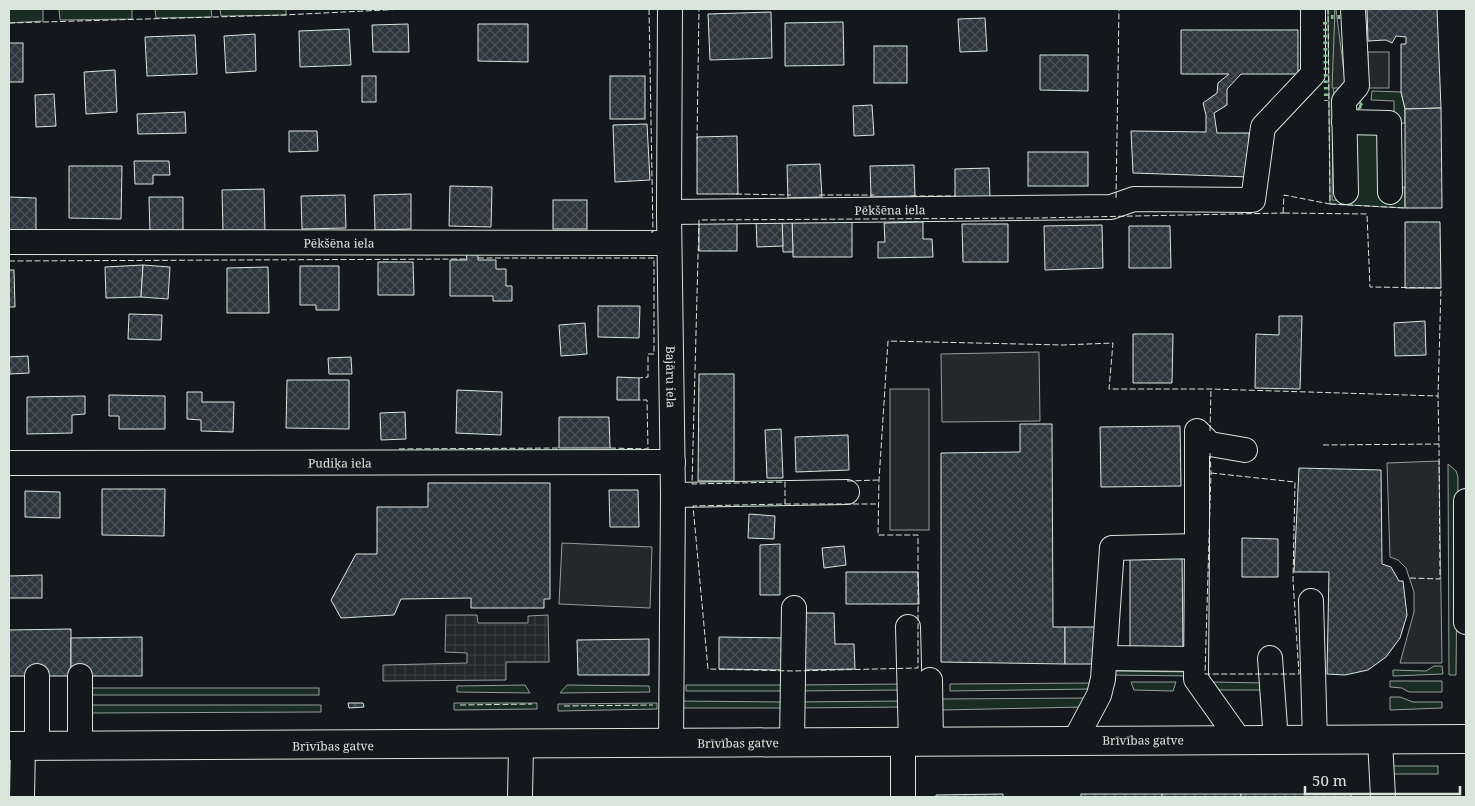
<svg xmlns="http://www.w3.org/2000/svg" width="1475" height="806" font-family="'Noto Serif',serif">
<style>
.grass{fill:#1a2d24;stroke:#939e99}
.parking{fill:#24282b;stroke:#939e99}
.plaza{fill:url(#plaza-grid);stroke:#939e99}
.building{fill:url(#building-cross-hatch);stroke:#d8e6dc}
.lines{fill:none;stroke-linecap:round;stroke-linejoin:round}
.minor-casing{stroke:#d8e6dc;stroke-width:26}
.highway-casing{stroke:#d8e6dc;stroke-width:30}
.minor{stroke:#14181c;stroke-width:24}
.highway{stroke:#14181c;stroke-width:28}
.hedge{stroke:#8ac095;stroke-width:4;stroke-dasharray:2.5 4;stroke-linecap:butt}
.fence{stroke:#d8e6dc;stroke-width:1;stroke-dasharray:6 2.5;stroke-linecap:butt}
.labels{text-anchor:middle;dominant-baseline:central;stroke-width:4;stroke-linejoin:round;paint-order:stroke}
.street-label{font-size:12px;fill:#d8e6dc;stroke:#14181c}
</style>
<defs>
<pattern id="plaza-grid" width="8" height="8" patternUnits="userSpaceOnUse" patternTransform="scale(1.25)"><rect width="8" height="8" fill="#24282b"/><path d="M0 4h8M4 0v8" fill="none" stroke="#393d3f"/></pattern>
<pattern id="building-cross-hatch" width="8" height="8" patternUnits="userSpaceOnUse" patternTransform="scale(1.25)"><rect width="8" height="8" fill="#2c363c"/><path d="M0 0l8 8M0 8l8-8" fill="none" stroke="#4a5358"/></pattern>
</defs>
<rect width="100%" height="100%" fill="#14181c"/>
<g class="grass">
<polygon points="9,9 43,9 43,21 9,23"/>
<polygon points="59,9 132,9 132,19 60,20"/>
<polygon points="155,9 211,9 212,17 156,18"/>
<polygon points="220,9 286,9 286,15 221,16"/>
<polygon points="1328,9 1335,9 1332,200 1351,201 1352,132 1383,132 1395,189 1405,187 1405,208 1330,204"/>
<polygon points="1372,91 1401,92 1405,109 1405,123 1394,124 1394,101 1371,100"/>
<polygon points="1448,464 1456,471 1458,477 1456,675 1449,675"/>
<polygon points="1434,666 1442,666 1443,674 1393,676 1393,670 1426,671"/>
<polygon points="1113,671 1192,672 1193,676 1112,675"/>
<polygon points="1390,681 1442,681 1442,692 1409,692 1402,688 1390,687"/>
<polygon points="1131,682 1176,682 1173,691 1134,690"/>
<polygon points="1213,682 1264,683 1264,690 1214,690"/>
<polygon points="1093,683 1091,689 950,691 950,684"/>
<polygon points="904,684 904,690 794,691 794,685"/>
<polygon points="525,685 530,693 457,692 457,686"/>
<polygon points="567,685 649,686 650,692 560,693"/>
<polygon points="686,685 781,685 780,691 686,691"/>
<rect x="85" y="688" width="234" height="7"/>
<polygon points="1390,697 1400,697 1413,702 1442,702 1442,708 1390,710"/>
<polygon points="1088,698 1084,707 942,710 940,699"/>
<polygon points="680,701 781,702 781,708 684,708"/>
<polygon points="904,701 904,707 794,708 794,702"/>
<polygon points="454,703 537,703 537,709 454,710"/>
<polygon points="657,703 657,709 558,711 558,704"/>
<polygon points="87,705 321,705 321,712 87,713"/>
<rect x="1389" y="766" width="49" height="8"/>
</g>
<g class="parking">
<polygon points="1335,9 1336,9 1346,88 1332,88"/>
<rect x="1368" y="52" width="21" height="36"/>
<polygon points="1039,352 1040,421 942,422 941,354"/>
<rect x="890" y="389" width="39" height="141"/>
<polygon points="1439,461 1442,663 1400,663 1414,612 1414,592 1406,568 1398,560 1390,557 1387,463"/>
<polygon points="562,543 652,547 650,608 559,604"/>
</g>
<polygon class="plaza" points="446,615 477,615 478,623 528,623 528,616 548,615 549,662 506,662 506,680 383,681 383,665 467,663 467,653 445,652"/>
<g class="building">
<polygon points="1367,9 1437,9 1441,108 1405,109 1401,92 1401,44 1406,44 1406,37 1396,36 1392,43 1386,40 1368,41"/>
<polygon points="771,12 772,58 710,60 708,14"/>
<polygon points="985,18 987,51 960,52 958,19"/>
<polygon points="843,22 844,65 785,66 785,23"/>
<polygon points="408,24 409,52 373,52 372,25"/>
<polygon points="478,24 528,24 528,62 478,61"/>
<polygon points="349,29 351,65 300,67 299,31"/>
<polygon points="1181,30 1298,30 1298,74 1241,74 1227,89 1227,105 1214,113 1217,133 1249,133 1250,177 1133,173 1131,131 1206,132 1206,115 1203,103 1217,93 1218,83 1229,74 1181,74"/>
<polygon points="255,34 256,71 226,73 224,36"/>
<polygon points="195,35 197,74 147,76 145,37"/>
<rect x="9" y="43" width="14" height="39"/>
<rect x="874" y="46" width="33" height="37"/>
<polygon points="1040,55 1088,55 1088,91 1040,90"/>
<polygon points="115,70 117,112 86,114 84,72"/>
<rect x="362" y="76" width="14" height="26"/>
<rect x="610" y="76" width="35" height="43"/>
<polygon points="54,94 56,126 36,127 35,95"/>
<polygon points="872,105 874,135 854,136 853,106"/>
<polygon points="1441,108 1442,208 1405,208 1405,109"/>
<polygon points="185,112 186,133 138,134 137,114"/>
<polygon points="647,124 650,180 615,182 613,125"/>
<polygon points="289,131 317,131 318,151 289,152"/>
<polygon points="737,136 738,194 697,194 697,137"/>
<rect x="1028" y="152" width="60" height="34"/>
<polygon points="134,161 169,161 170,175 153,175 153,184 135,184"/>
<polygon points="820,164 822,197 788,198 787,165"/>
<polygon points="914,165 915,196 871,197 870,166"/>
<polygon points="69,166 122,166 121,219 69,218"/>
<polygon points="989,168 990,197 955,198 955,169"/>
<polygon points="450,186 492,187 491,227 449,226"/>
<polygon points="264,189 265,231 223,232 222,190"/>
<polygon points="411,194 411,229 375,230 374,195"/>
<polygon points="345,195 346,228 302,229 301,196"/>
<polygon points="9,197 36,198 36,235 9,234"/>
<polygon points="149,197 183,197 183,233 150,233"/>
<rect x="553" y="200" width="34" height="29"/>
<polygon points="852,217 852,257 793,257 792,218"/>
<polygon points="792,218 793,252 783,252 782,219"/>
<polygon points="782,219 783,246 757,247 756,220"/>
<rect x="699" y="220" width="38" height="31"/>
<polygon points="923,222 923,239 932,239 933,257 878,258 878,242 885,242 884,223"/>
<polygon points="1405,222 1440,222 1441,288 1405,288"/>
<polygon points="962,224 1008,224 1008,262 963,262"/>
<polygon points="1102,225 1103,268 1045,270 1044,226"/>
<polygon points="1129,226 1170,226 1171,268 1129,268"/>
<polygon points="466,253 478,253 478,260 496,260 496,269 506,269 506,286 512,286 512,301 493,301 493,296 450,296 450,260 467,260"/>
<polygon points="378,262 413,262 414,295 378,295"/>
<polygon points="143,265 141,297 106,298 105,267"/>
<polygon points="143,265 170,267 168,299 141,297"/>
<polygon points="300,266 339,266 339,310 316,310 316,305 300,305"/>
<polygon points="268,267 269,313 227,313 227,268"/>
<polygon points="9,270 14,270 15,307 9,307"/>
<polygon points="598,306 640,306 639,338 598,337"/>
<polygon points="129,314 162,315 161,340 128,339"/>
<polygon points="1279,316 1302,316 1300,389 1255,388 1256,334 1279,335"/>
<polygon points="1425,321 1426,355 1395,356 1394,323"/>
<polygon points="585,323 587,354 561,356 559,325"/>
<polygon points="1133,334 1173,334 1172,383 1133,383"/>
<polygon points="28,356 29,373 10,374 9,357"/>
<polygon points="351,357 352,374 329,374 328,358"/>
<polygon points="699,374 734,374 734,481 698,481"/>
<polygon points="617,377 639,378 639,400 617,400"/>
<polygon points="287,380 349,380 349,429 286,428"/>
<polygon points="457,390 502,392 501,435 456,433"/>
<polygon points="187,392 202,392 202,402 234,402 233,432 201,431 201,420 187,419"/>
<polygon points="109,395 165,396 165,429 119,429 119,416 109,416"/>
<polygon points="85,396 85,414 72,415 72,433 27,434 27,397"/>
<polygon points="405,412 406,439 381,440 380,413"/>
<polygon points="559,417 609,417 610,448 559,448"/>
<polygon points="1020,424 1052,424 1053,627 1065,627 1065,664 941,662 941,453 1020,452"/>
<polygon points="1180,426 1181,486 1101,487 1100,427"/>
<polygon points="781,429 783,478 767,478 765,430"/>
<polygon points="848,435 849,470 796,472 795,437"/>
<polygon points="1299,468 1381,470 1382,564 1391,567 1399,581 1403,581 1407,615 1400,638 1386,657 1368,670 1345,675 1327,674 1329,572 1294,572"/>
<polygon points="428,483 550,483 550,599 544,599 544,608 471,608 471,598 401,599 394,615 341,618 331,600 356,554 377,554 377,507 428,507"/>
<polygon points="102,489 165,489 164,536 102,535"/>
<polygon points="609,490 638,490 639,527 610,527"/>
<polygon points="25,491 60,492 60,518 25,517"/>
<polygon points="749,514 775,516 774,539 748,538"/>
<polygon points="1242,538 1278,539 1278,577 1242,577"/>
<polygon points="780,544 780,595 760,595 760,545"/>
<polygon points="844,546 846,565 824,568 822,548"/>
<polygon points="1130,556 1182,556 1183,651 1130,650"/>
<polygon points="846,572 918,572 919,604 846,604"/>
<polygon points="42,575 42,598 9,598 9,576"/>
<polygon points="801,613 834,613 835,644 854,644 855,669 801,670"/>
<polygon points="1065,627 1098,627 1097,664 1065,664"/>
<polygon points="71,629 71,676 9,676 9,630"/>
<polygon points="142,637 142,676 71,676 71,638"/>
<polygon points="719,637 785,638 785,670 719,669"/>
<polygon points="649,639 649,675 578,675 577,640"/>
<polygon points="348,703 363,703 364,707 349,708"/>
<polygon points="1003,794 1003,797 936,797 936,795"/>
<rect x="1081" y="794" width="81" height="3"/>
<rect x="1162" y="794" width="79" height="3"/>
<rect x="1241" y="794" width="110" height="3"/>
</g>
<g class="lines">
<g class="minor-casing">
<g id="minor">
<path id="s1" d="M670 9 669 212 673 495 671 744"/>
<polyline points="1344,122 1389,123 1390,192"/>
<polyline points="1346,192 1344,101 1357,86 1353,9"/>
<path id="s2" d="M669 212 1111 207 1134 199 1253 200 1263 127 1313 74V9"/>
<path id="s3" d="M9 242 669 243"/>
<path id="s4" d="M9 463 673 462"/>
<polyline points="673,495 847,492"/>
<polyline points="1466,501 1466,622"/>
<polyline points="1197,546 1197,431 1210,444 1245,450"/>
<polyline points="1311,601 1315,741"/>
<polyline points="908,627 911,742"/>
<polyline points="1105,658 1196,659"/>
<polyline points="1270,658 1276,741"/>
<polyline points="37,676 37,746"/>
<polyline points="80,676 80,746"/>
<polyline points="930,680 931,742"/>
<polyline points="1075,740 1099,695 1103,679 1112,548 1197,546 1196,679 1240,741"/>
<polyline points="1380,740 1383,797"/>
<polyline points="792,742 794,608"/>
<polyline points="903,742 903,797"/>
<polyline points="22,797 23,746"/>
<polyline points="520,797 521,746"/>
</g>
</g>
<g class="highway-casing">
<g id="highway">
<path id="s5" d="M9 746C495 747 980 738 1466 739"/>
</g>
</g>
<use href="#minor" class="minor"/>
<use href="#highway" class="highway"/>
<g class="hedge">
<polyline points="1331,17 1342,17"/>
<polyline points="1325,22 1326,101"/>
<polygon points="1360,104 1362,106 1361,109 1358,106"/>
</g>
<g class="fence">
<polyline points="649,9 653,232 651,232"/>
<polyline points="9,23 283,15 405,9"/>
<polyline points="697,139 699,9"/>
<polyline points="736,194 791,195"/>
<polyline points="819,195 874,195"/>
<polyline points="911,196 956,196"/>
<polyline points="1116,198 1119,9"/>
<polyline points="1330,204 1405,208"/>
<polyline points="1283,213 1284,195 1330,204 1328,9"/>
<polygon points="1284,213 1367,214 1370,287 1441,288 1438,396 1211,389 1109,389 1113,343 1063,345 888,341 879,480 878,535 918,535 918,668 793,671 708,669 693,506 785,504 785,482 692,484 699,220 1036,218"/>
<polyline points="478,258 654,258 654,354 648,354 648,377 639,378"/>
<polyline points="9,261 467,259"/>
<polyline points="1210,431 1211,389"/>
<polyline points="1323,445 1439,444 1438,396"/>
<polyline points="610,448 648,449 647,400 639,400"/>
<polyline points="399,449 559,448"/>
<polyline points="1210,453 1211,473"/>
<polygon points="1211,473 1295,482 1293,580 1299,674 1205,674"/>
<polyline points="847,481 879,480"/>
<polyline points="785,504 879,504"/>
<polyline points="1410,578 1440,579 1439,444"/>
<polyline points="460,705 532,704"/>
<polyline points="564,706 653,705"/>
</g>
</g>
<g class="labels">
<g class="street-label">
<text stroke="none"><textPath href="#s2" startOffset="221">Pēkšēna iela</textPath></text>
<text stroke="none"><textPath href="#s3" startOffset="330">Pēkšēna iela</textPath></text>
<text stroke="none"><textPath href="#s1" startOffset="368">Bajāru iela</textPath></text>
<text stroke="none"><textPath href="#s4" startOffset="331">Pudiķa iela</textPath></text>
<text stroke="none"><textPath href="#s5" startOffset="1134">Brīvības gatve</textPath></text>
<text stroke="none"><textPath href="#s5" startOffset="729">Brīvības gatve</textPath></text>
<text stroke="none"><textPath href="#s5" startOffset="324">Brīvības gatve</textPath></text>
</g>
</g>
<rect width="1475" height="806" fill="none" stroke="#d8e6dc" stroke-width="20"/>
<path d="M1305 786v8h155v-8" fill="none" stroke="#d8e6dc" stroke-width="2.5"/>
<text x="1312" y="786" font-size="15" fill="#d8e6dc" stroke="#14181c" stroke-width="4" paint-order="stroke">50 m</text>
</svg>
